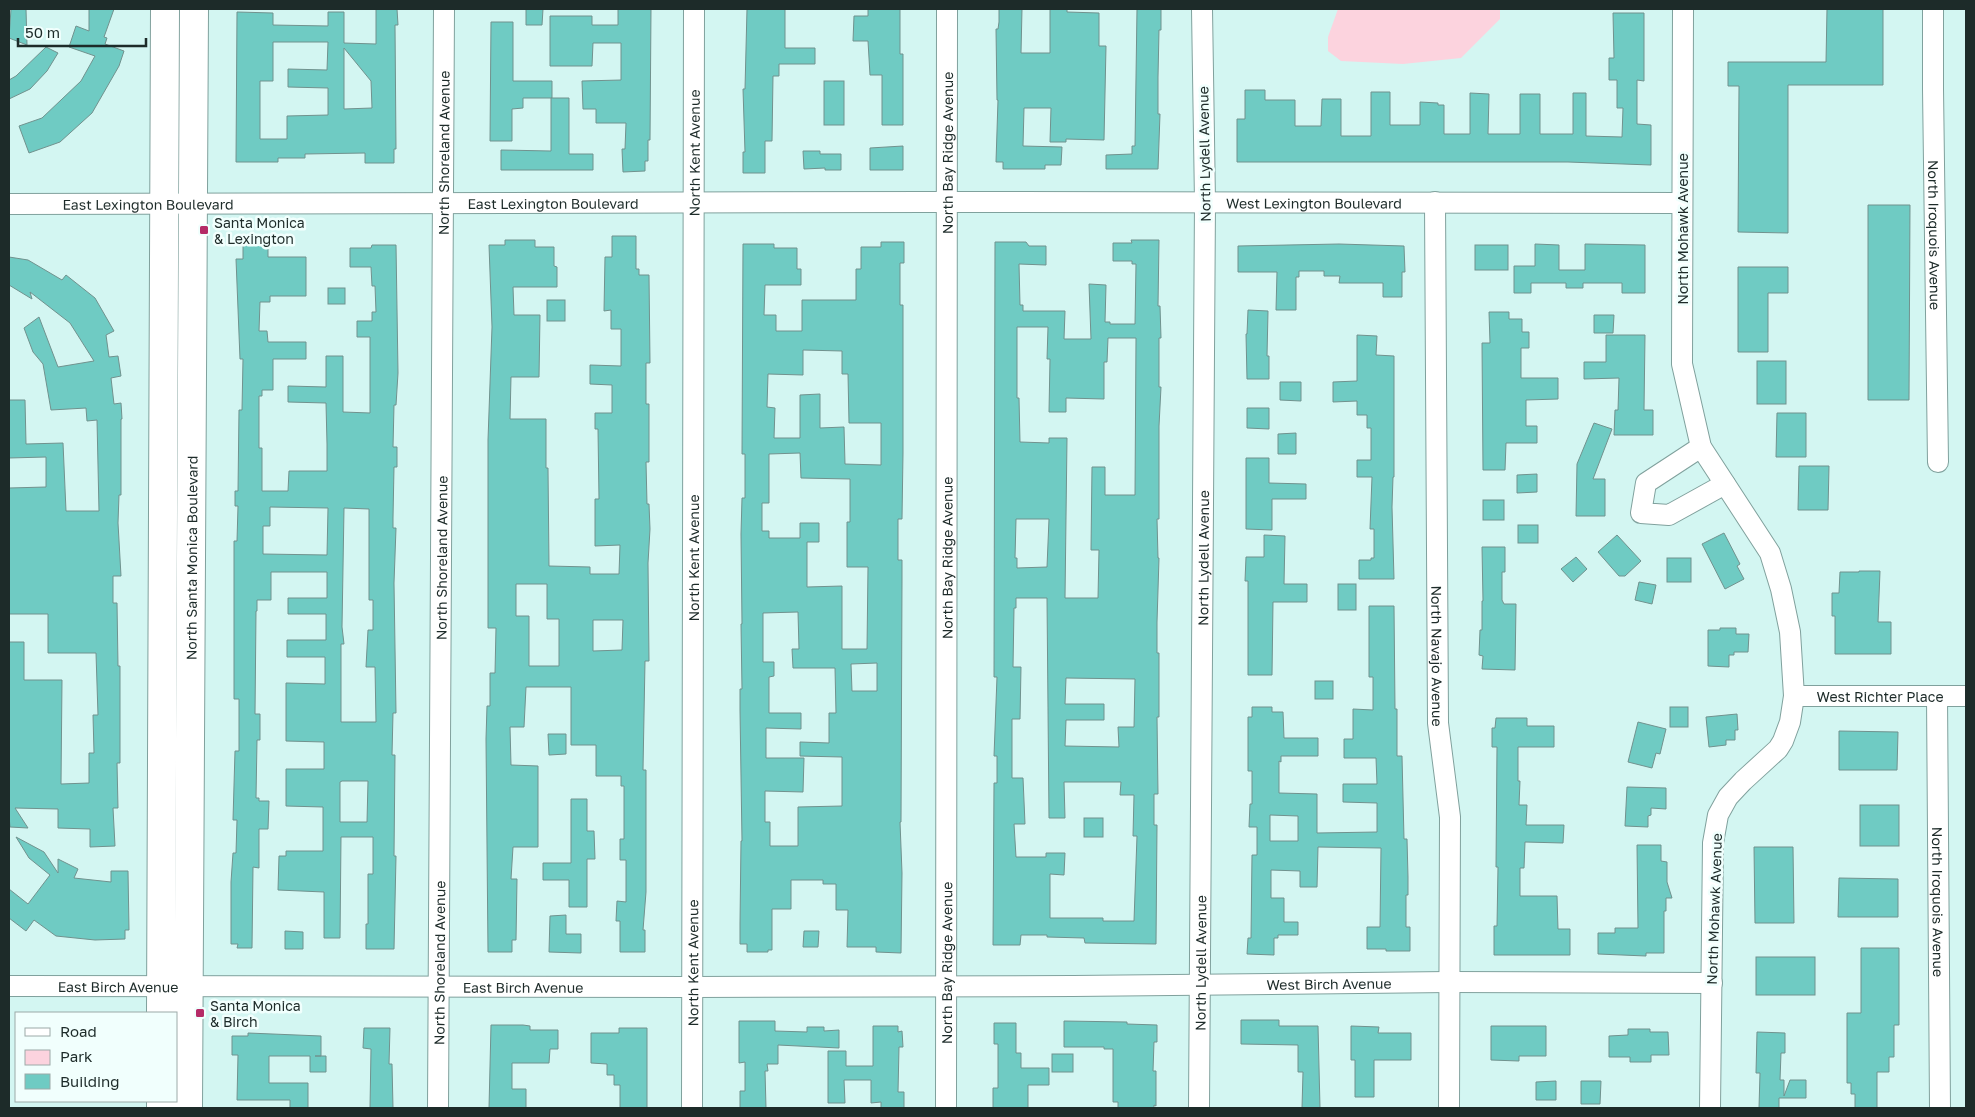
<svg xmlns="http://www.w3.org/2000/svg" width="1975" height="1117" font-family="'Golos Text',sans-serif">
<style>
.green{fill:#fcd3de}
.building{fill:#6fcbc3;stroke:#71928e;fill-rule:evenodd}
.lines{fill:none;stroke-linecap:round;stroke-linejoin:round}
.street-casing{stroke:#80a19d;stroke-width:22}
.secondary-casing{stroke:#80a19d;stroke-width:30}
.street{stroke:#fff;stroke-width:20}
.secondary{stroke:#fff;stroke-width:28}
.poi-dot{fill:#b52b67;stroke:#f1fffd;stroke-width:2}
.labels{text-anchor:middle;dominant-baseline:central;stroke-width:5;stroke-linejoin:round;paint-order:stroke}
.street-label{font-size:14px;fill:#1d2b29;stroke:#f1fffd}
.poi-label{font-size:14px;fill:#1d2b29;stroke:#f1fffd;text-anchor:start}
</style>
<rect width="100%" height="100%" fill="#d3f6f2"/>
<polygon class="green" points="1338,9 1500,9 1500,19 1461,58 1403,64 1341,61 1328,51 1328,37"/>
<g class="building">
<polygon points="11,9 26,9 27,45 9,38"/>
<polygon points="89,9 114,9 104,37 107,38 105,44 124,51 119,66 92,113 60,142 29,153 19,126 42,118 81,81 95,56 69,47 76,26 89,31"/>
<path d="M376 9H397L398 25H395L396 149H394V163H365V153L305 154V158H278V162H236L237 12 273 13V25L328 26V12H344V43L376 44ZM273 42H328L327 70 288 69V87L328 88V115L287 116V139H260V81H273ZM344 48 371 81 372 108 344 109Z"/>
<polygon points="526,9 543,9 542,25 526,25"/>
<polygon points="618,9 651,9 650,140 648,140 648,161 645,161 645,171 623,172 622,149 625,149 626,123 596,123 596,109 583,109 582,81 621,80 621,43 593,43 592,66 550,66 550,16 592,16 592,25 618,25"/>
<polygon points="747,9 785,9 785,48 815,48 815,64 779,64 779,76 773,76 772,141 765,141 765,173 743,173 743,152 745,152 743,89 745,89"/>
<polygon points="868,9 900,9 900,54 903,54 903,125 882,125 882,75 870,75 868,41 853,41 854,16 868,16"/>
<polygon points="999,9 1022,9 1021,53 1050,53 1050,9 1067,9 1067,12 1099,13 1099,46 1106,46 1104,140 1066,139 1066,142 1050,142 1051,108 1024,108 1023,146 1062,147 1061,165 1045,165 1045,169 1003,169 1003,162 996,162 998,100 997,100 996,29 998,29 999,22"/>
<polygon points="1137,9 1161,9 1161,30 1159,30 1158,77 1158,114 1160,114 1158,169 1106,169 1106,155 1132,154 1132,146 1135,146"/>
<polygon points="1827,9 1883,9 1883,85 1788,85 1788,233 1738,232 1739,86 1728,86 1728,62 1826,62"/>
<polygon points="1613,13 1644,13 1644,81 1637,80 1637,124 1651,125 1651,165 1568,162 1237,162 1237,119 1245,119 1245,90 1265,90 1265,100 1295,100 1295,126 1321,126 1322,99 1341,99 1341,136 1371,136 1371,92 1390,92 1390,125 1420,125 1420,102 1438,103 1438,105 1444,105 1444,134 1470,134 1470,93 1489,94 1488,134 1520,134 1520,94 1540,94 1540,134 1573,134 1573,93 1586,93 1586,136 1622,137 1623,108 1617,108 1617,80 1609,80 1609,58 1614,58"/>
<polygon points="491,22 513,22 513,81 552,81 552,98 523,98 523,108 512,109 512,141 490,141"/>
<polygon points="46,47 58,53 47,71 30,89 9,99 9,80 16,76"/>
<rect x="824" y="81" width="20" height="44"/>
<polygon points="551,98 569,98 569,154 593,154 593,170 501,170 501,150 551,151"/>
<polygon points="903,146 903,170 870,170 870,148"/>
<polygon points="803,151 820,151 820,154 841,154 841,170 825,170 825,168 804,169"/>
<polygon points="1868,205 1910,205 1909,400 1868,400"/>
<path d="M612 236H636V269H639V275H649L650 363H646V404H649V462H646L647 504H649L650 529 648 563 649 661H645L643 770H646V892L643 930H645V952H620V921H616L617 901 626 902V860H620V839H624V786H621V776H596V745H571V687H526L524 727H510L511 765 538 766V847H513L511 879H517L516 940H512V952H488L486 739 487 706H490V673H495L496 628H488V440L492 327 489 245H505V240H535V247H554V266L557 267V287H513L514 315H540L539 377H511L510 419H546V468H548L549 566 590 567V574H619L620 545 595 546V499H599L598 429H595V413H612V385L590 384V365L621 366V329H611V310L604 311 605 257H612ZM516 584H547V619H559V666H529V616H516ZM593 620H623L622 650 593 651Z"/>
<path d="M1131 240H1159L1158 306H1160L1161 338H1159V387H1161L1159 426V519H1157L1158 558H1159L1157 622V653H1159V717H1157L1158 794H1154V825H1157L1156 944 1085 943 1084 938 1047 937V935H1021L1020 945H993L994 783H997V756H994L997 677H994L995 242H1026L1029 246H1046V265L1019 264 1020 305H1023V311H1065L1064 339H1091L1089 284 1106 285 1105 322H1110V324H1135L1136 264H1132V261H1113V243H1132ZM1017 327H1048L1047 359H1050L1049 412H1066V398L1104 399V362H1107L1108 338H1136L1135 495H1105V467H1092L1091 550H1099L1098 598H1065L1067 438H1049V443L1020 442 1019 398H1017ZM1016 519H1049L1047 567 1017 568V558H1015ZM1016 598H1047L1049 818H1065L1064 782H1121L1120 795H1134L1133 836H1137L1134 921H1103V918H1050V874L1064 875 1065 853H1046V857H1016L1014 824H1025L1023 778H1012V719H1020L1021 667H1013L1014 608H1016ZM1066 678 1135 679 1134 727H1118L1119 747 1065 746 1066 720H1104V704H1065Z"/>
<path d="M881 242H904V263H900V305H903V453L902 519H898V560H902V580L901 822H900L902 873 901 953 876 952V947H847L848 910H836V884H823V880H791V909H772V950H768V952H747V944H740V924L741 841H742L740 710V689H742L741 624H742L741 534 742 498H745V454H742L743 244H774V248H797V269H801V285H765L764 315H776V331H802V300H856V269H861V247H881ZM803 350 842 351V374H848L849 423H881V465L845 464 844 427 820 428V394L800 395V438H774L775 408 767 407 768 374 803 375ZM800 453 801 478 850 479V522H847V567H868L867 649H842V586L807 587V542H819V523H800V538H769V531H762V503H769V454ZM798 612 799 649H792L793 668H835L836 713H829V743L800 742V756L842 757V806L798 807V846H770V822H765V791L803 792 804 758H766V728L801 729V713H769V677L774 676V662H763V613ZM877 663V691H852L851 664Z"/>
<polygon points="1339,244 1404,246 1405,272 1402,272 1402,297 1383,297 1383,283 1339,283 1340,276 1324,276 1324,271 1299,271 1299,277 1296,277 1296,310 1276,310 1277,272 1238,272 1238,246"/>
<polygon points="1535,244 1559,245 1559,270 1585,270 1585,244 1645,245 1645,293 1622,293 1622,283 1583,283 1583,288 1566,288 1566,283 1531,283 1531,293 1514,293 1514,266 1535,266"/>
<path d="M243 245H268V257H306V296H270V302H260L259 331H267L268 342H306V359H273V390H262V396H259V448H262V491H288L289 471H327V444L326 403 288 402V386L326 387V356H343V412L370 413V337H357V321H372V312H376L375 286H372L371 267H350V248H371L372 245H396L398 373 396 405H394L393 447H397V467H394L393 518V528H396L394 583 396 713H393L392 755H395L394 856H396L394 949H366V924H368V874H373V837H341L340 938H324V892L278 890 279 856H286V851H323V807L286 806V769H324V742L286 741V683L325 684V657H287V640H326V614H288V598H327V572H271V600H257V611H256L255 714H260V740H257L256 798H259V801H269L268 829H259V868L253 867 252 948H237L238 944H231V882L233 853H236L237 820H233L235 751H239V699H234V541H237L238 506H235V491H238L239 410H242L243 359H240L236 259H243ZM270 507 328 508 327 555 263 554V526H270ZM344 508 369 509V600H373V630H368L366 667H375L376 722H341V644H344L342 627ZM342 781H368L367 822H340V782Z"/>
<rect x="1475" y="245" width="33" height="25"/>
<polygon points="9,257 28,260 62,280 66,275 95,298 114,331 106,335 109,357 118,356 121,376 111,378 114,404 121,403 122,419 121,419 121,495 119,495 118,523 121,576 113,576 113,603 117,603 118,666 120,666 120,763 117,763 118,808 113,808 115,846 90,847 90,829 58,828 58,809 15,808 28,828 10,827 9,816 9,642 24,642 24,680 62,680 61,784 89,783 89,753 94,753 93,715 98,715 96,653 48,653 48,614 9,614 9,488 46,487 46,457 9,458 9,400 25,400 26,444 63,443 66,511 99,511 97,420 87,421 86,408 51,410 43,364 33,352 24,328 39,317 58,367 94,361 70,323 30,292 32,299 9,285"/>
<polygon points="1738,267 1788,267 1788,293 1768,293 1768,352 1738,352"/>
<rect x="328" y="288" width="17" height="16"/>
<rect x="547" y="300" width="18" height="21"/>
<polygon points="1248,310 1268,311 1267,356 1269,356 1269,379 1247,379 1246,334 1247,334"/>
<polygon points="1489,312 1509,312 1509,319 1522,319 1522,332 1529,332 1529,348 1521,348 1521,378 1558,378 1558,399 1526,400 1526,426 1537,426 1537,443 1506,443 1505,470 1483,470 1482,343 1490,343"/>
<polygon points="1594,315 1614,315 1613,333 1594,333"/>
<polygon points="1357,335 1377,336 1376,355 1394,356 1394,477 1393,477 1392,507 1394,579 1359,579 1359,560 1371,560 1371,558 1374,558 1374,529 1370,529 1372,477 1357,477 1357,460 1371,460 1371,428 1367,428 1367,415 1357,415 1357,401 1333,402 1333,382 1357,381"/>
<polygon points="1606,335 1645,335 1644,410 1653,410 1653,435 1614,435 1615,410 1618,410 1619,378 1584,379 1584,362 1606,362"/>
<rect x="1757" y="361" width="29" height="43"/>
<polygon points="1280,382 1301,382 1301,401 1280,400"/>
<polygon points="1247,408 1269,408 1269,429 1247,428"/>
<polygon points="1777,413 1806,413 1806,457 1776,457"/>
<polygon points="1594,423 1612,429 1593,479 1605,479 1605,516 1576,516 1577,464"/>
<polygon points="1296,433 1296,454 1278,454 1278,434"/>
<polygon points="1246,458 1269,458 1269,483 1306,484 1306,499 1272,499 1272,530 1246,529"/>
<polygon points="1799,466 1829,466 1828,510 1798,510"/>
<polygon points="1537,474 1537,492 1517,493 1517,475"/>
<rect x="1483" y="500" width="21" height="20"/>
<rect x="1518" y="525" width="20" height="18"/>
<polygon points="1724,533 1740,564 1737,566 1744,579 1725,589 1702,544"/>
<polygon points="1264,535 1285,536 1284,584 1307,584 1307,602 1273,602 1272,675 1248,675 1248,581 1245,581 1246,557 1264,557"/>
<polygon points="1617,535 1641,561 1625,576 1619,576 1598,552"/>
<polygon points="1482,547 1505,547 1505,572 1502,572 1502,600 1504,604 1516,604 1515,670 1482,669 1483,656 1479,655 1480,630 1482,630 1482,601 1483,601"/>
<polygon points="1576,557 1587,569 1573,582 1561,569"/>
<rect x="1667" y="558" width="24" height="24"/>
<polygon points="1859,571 1880,571 1878,622 1891,622 1891,654 1835,654 1835,616 1832,616 1832,593 1839,593 1840,572 1859,572"/>
<polygon points="1639,582 1656,585 1652,604 1635,600"/>
<rect x="1338" y="584" width="18" height="26"/>
<path d="M1369 606H1394L1395 709H1397V756H1402L1404 839H1407L1408 877V895H1406V927H1410V951H1386V949H1367V927H1380L1381 848 1318 847 1317 887H1300V871L1271 870V898H1284V922H1298V935H1278V938H1274V955L1247 954 1248 938H1251L1252 855H1257V827H1249L1250 804H1252V771H1248V717H1252V707H1272V712H1283L1284 738H1318V756H1281V762L1279 761V793L1317 794V833L1377 832V803L1343 802V784H1377L1376 758H1344V739H1353V709L1373 710V677H1369ZM1270 815 1298 816V841H1270Z"/>
<polygon points="1720,628 1736,628 1736,634 1749,634 1748,652 1734,652 1734,655 1729,655 1729,667 1708,666 1708,630 1720,630"/>
<rect x="1315" y="681" width="18" height="18"/>
<rect x="1670" y="707" width="18" height="20"/>
<polygon points="1737,714 1738,730 1735,730 1735,740 1726,740 1726,745 1709,747 1706,717"/>
<polygon points="1496,718 1527,718 1527,726 1554,726 1554,747 1518,747 1518,781 1520,781 1519,805 1527,805 1526,825 1564,825 1563,843 1525,842 1524,868 1520,868 1520,896 1557,896 1558,929 1570,929 1570,955 1494,955 1494,926 1497,926 1498,867 1496,867 1497,747 1492,747 1492,728 1495,728"/>
<polygon points="1638,722 1666,729 1660,754 1656,753 1652,768 1628,762"/>
<polygon points="1839,731 1898,732 1897,770 1839,770"/>
<polygon points="548,734 566,734 566,754 549,755"/>
<polygon points="1627,787 1666,788 1666,809 1651,808 1651,815 1648,816 1648,827 1625,826"/>
<polygon points="571,799 587,799 587,831 594,831 595,859 587,859 587,907 569,907 569,880 543,880 543,863 571,863"/>
<rect x="1860" y="805" width="39" height="41"/>
<rect x="1084" y="818" width="19" height="19"/>
<polygon points="16,837 44,852 58,873 58,859 78,869 74,878 111,882 111,871 128,871 129,930 125,930 125,939 95,940 56,936 34,920 26,931 9,918 9,889 28,904 50,875 29,858"/>
<polygon points="1637,845 1661,845 1661,861 1667,862 1667,882 1672,898 1666,898 1666,911 1664,911 1664,953 1646,953 1646,956 1598,954 1598,933 1615,933 1615,928 1638,928"/>
<polygon points="1754,847 1793,847 1794,923 1755,923"/>
<polygon points="1839,878 1898,879 1898,917 1838,917"/>
<polygon points="566,915 566,934 581,934 581,953 549,952 550,916"/>
<polygon points="285,931 303,932 303,949 285,949"/>
<polygon points="804,931 819,931 818,947 803,947"/>
<polygon points="1861,948 1899,948 1899,1025 1894,1025 1894,1057 1889,1057 1889,1072 1877,1072 1877,1108 1855,1108 1855,1094 1851,1094 1851,1083 1847,1083 1847,1013 1861,1013"/>
<rect x="1756" y="957" width="59" height="38"/>
<polygon points="1241,1020 1279,1020 1279,1026 1318,1026 1320,1108 1302,1108 1303,1072 1298,1072 1298,1045 1241,1044"/>
<polygon points="739,1021 775,1021 775,1031 807,1032 807,1027 824,1027 824,1031 839,1030 839,1048 778,1045 778,1064 767,1064 768,1071 765,1071 766,1108 740,1108 740,1091 745,1091 745,1062 739,1063"/>
<polygon points="1064,1021 1127,1022 1127,1024 1157,1025 1157,1042 1154,1042 1153,1071 1156,1071 1156,1106 1154,1105 1154,1108 1118,1108 1118,1102 1113,1102 1113,1049 1104,1049 1104,1047 1064,1047"/>
<polygon points="994,1023 1016,1023 1016,1053 1021,1053 1021,1068 1049,1068 1049,1085 1028,1085 1028,1108 993,1108 993,1088 998,1088 998,1044 994,1044"/>
<polygon points="491,1025 523,1025 530,1026 530,1030 558,1030 558,1049 550,1049 549,1063 512,1063 512,1089 526,1089 526,1108 489,1108"/>
<polygon points="873,1026 898,1026 898,1032 902,1031 903,1047 899,1047 898,1092 904,1092 904,1108 881,1108 881,1102 871,1103 871,1080 844,1080 845,1103 828,1103 828,1051 846,1051 846,1066 873,1066"/>
<polygon points="1351,1026 1379,1027 1378,1033 1411,1033 1411,1060 1374,1060 1374,1097 1355,1097 1355,1060 1351,1060"/>
<polygon points="1491,1026 1546,1026 1546,1056 1519,1056 1519,1061 1491,1060"/>
<polygon points="364,1028 390,1028 389,1064 392,1064 393,1108 370,1108 371,1049 363,1048"/>
<polygon points="619,1028 647,1028 647,1108 620,1108 620,1085 614,1085 614,1075 607,1075 607,1064 591,1063 591,1033 619,1033"/>
<polygon points="1628,1029 1650,1029 1650,1032 1668,1032 1669,1055 1651,1055 1651,1062 1630,1062 1630,1057 1609,1057 1609,1036 1628,1035"/>
<polygon points="1757,1032 1785,1033 1785,1053 1781,1053 1780,1080 1784,1080 1784,1096 1790,1080 1806,1080 1806,1098 1779,1098 1779,1108 1759,1108 1760,1073 1756,1073"/>
<polygon points="248,1033 321,1036 321,1056 315,1056 326,1056 326,1072 310,1072 310,1056 269,1056 269,1083 308,1083 308,1108 290,1108 290,1100 237,1100 238,1055 232,1055 232,1036 248,1036"/>
<rect x="1052" y="1054" width="21" height="18"/>
<polygon points="1556,1081 1556,1100 1536,1100 1536,1082"/>
<polygon points="1581,1081 1601,1081 1600,1104 1581,1104"/>
</g>
<g class="lines">
<g class="street-casing">
<g id="street">
<polyline points="1683,9 1682,364 1701,447 1770,553 1781,589 1790,632 1794,696 1790,722 1783,741 1778,749 1743,781 1728,797 1718,815 1713,843 1710,1108"/>
<path id="s1" d="M1933 9V89L1938 462"/>
<path id="s2" d="M1435 202 1438 723 1450 817 1449 1108"/>
<path id="s3" d="M9 204 930 202 1682 203"/>
<polyline points="1701,447 1646,483 1641,513 1669,515 1725,484"/>
<path id="s4" d="M1794 696H1966"/>
<path id="s5" d="M1937 696 1940 1108"/>
<path id="s6" d="M9 986 693 987 1073 986 1449 982 1712 983"/>
<path id="s7" d="M438 1108 444 9"/>
<path id="s8" d="M692 1108 694 9"/>
<path id="s9" d="M946 1108 947 9"/>
<path id="s10" d="M1199 1108 1205 202 1202 9"/>
</g>
</g>
<g class="secondary-casing">
<g id="secondary">
<polyline points="161,1013 165,9"/>
<polyline points="161,1108 161,1101"/>
<path id="s11" d="M188 1108 194 9"/>
</g>
</g>
<use href="#street" class="street"/>
<use href="#secondary" class="secondary"/>
</g>
<g class="poi-dot">
<rect x="199" y="225" width="10" height="10" rx="2.5"/>
<rect x="195" y="1008" width="10" height="10" rx="2.5"/>
</g>
<g class="labels">
<g class="street-label">
<text stroke="none"><textPath href="#s7" startOffset="955">North Shoreland Avenue</textPath></text>
<text stroke="none"><textPath href="#s8" startOffset="955">North Kent Avenue</textPath></text>
<text stroke="none"><textPath href="#s9" startOffset="955">North Bay Ridge Avenue</textPath></text>
<text transform="translate(1204 154) rotate(-91)">North Lydell Avenue</text>
<text stroke="none"><textPath href="#s3" startOffset="544">East Lexington Boulevard</textPath></text>
<text stroke="none"><textPath href="#s3" startOffset="1305">West Lexington Boulevard</textPath></text>
<text stroke="none"><textPath href="#s3" startOffset="139">East Lexington Boulevard</textPath></text>
<text transform="translate(1682 229) rotate(-90)">North Mohawk Avenue</text>
<text stroke="none"><textPath href="#s1" startOffset="226">North Iroquois Avenue</textPath></text>
<text stroke="none"><textPath href="#s11" startOffset="550">North Santa Monica Boulevard</textPath></text>
<text stroke="none"><textPath href="#s9" startOffset="550">North Bay Ridge Avenue</textPath></text>
<text stroke="none"><textPath href="#s10" startOffset="550">North Lydell Avenue</textPath></text>
<text stroke="none"><textPath href="#s7" startOffset="550">North Shoreland Avenue</textPath></text>
<text stroke="none"><textPath href="#s8" startOffset="550">North Kent Avenue</textPath></text>
<text stroke="none"><textPath href="#s2" startOffset="454">North Navajo Avenue</textPath></text>
<text stroke="none"><textPath href="#s4" startOffset="86">West Richter Place</textPath></text>
<text stroke="none"><textPath href="#s5" startOffset="206">North Iroquois Avenue</textPath></text>
<text transform="translate(1714 909) rotate(-88)">North Mohawk Avenue</text>
<text stroke="none"><textPath href="#s7" startOffset="145">North Shoreland Avenue</textPath></text>
<text stroke="none"><textPath href="#s9" startOffset="145">North Bay Ridge Avenue</textPath></text>
<text stroke="none"><textPath href="#s10" startOffset="145">North Lydell Avenue</textPath></text>
<text stroke="none"><textPath href="#s8" startOffset="145">North Kent Avenue</textPath></text>
<text stroke="none"><textPath href="#s6" startOffset="1320">West Birch Avenue</textPath></text>
<text stroke="none"><textPath href="#s6" startOffset="109">East Birch Avenue</textPath></text>
<text stroke="none"><textPath href="#s6" startOffset="514">East Birch Avenue</textPath></text>
</g>
<g class="poi-label">
<text x="214" y="222">Santa Monica<tspan x="214" dy="16">&amp; Lexington</tspan></text>
<text x="210" y="1005">Santa Monica<tspan x="210" dy="16">&amp; Birch</tspan></text>
</g>
</g>
<rect width="1975" height="1117" fill="none" stroke="#1d2b29" stroke-width="20"/>
<rect x="15" y="1012" width="162" height="90" fill="#f1fffd" stroke="#9caaa8"/>
<rect x="25" y="1028" width="25" height="8" fill="#ffffff" stroke="#9caaa8"/>
<text x="60" y="1037" font-size="15" fill="#1d2b29">Road</text>
<rect x="25" y="1050" width="25" height="15" fill="#fcd3de" stroke="#9caaa8"/>
<text x="60" y="1062" font-size="15" fill="#1d2b29">Park</text>
<rect x="25" y="1074" width="25" height="15" fill="#6fcbc3" stroke="#9caaa8"/>
<text x="60" y="1087" font-size="15" fill="#1d2b29">Building</text>
<path d="M18 38v8h128v-8" fill="none" stroke="#1d2b29" stroke-width="2.5"/>
<text x="25" y="38" font-size="15" fill="#1d2b29" stroke="#f1fffd" stroke-width="4" paint-order="stroke">50 m</text>
</svg>
